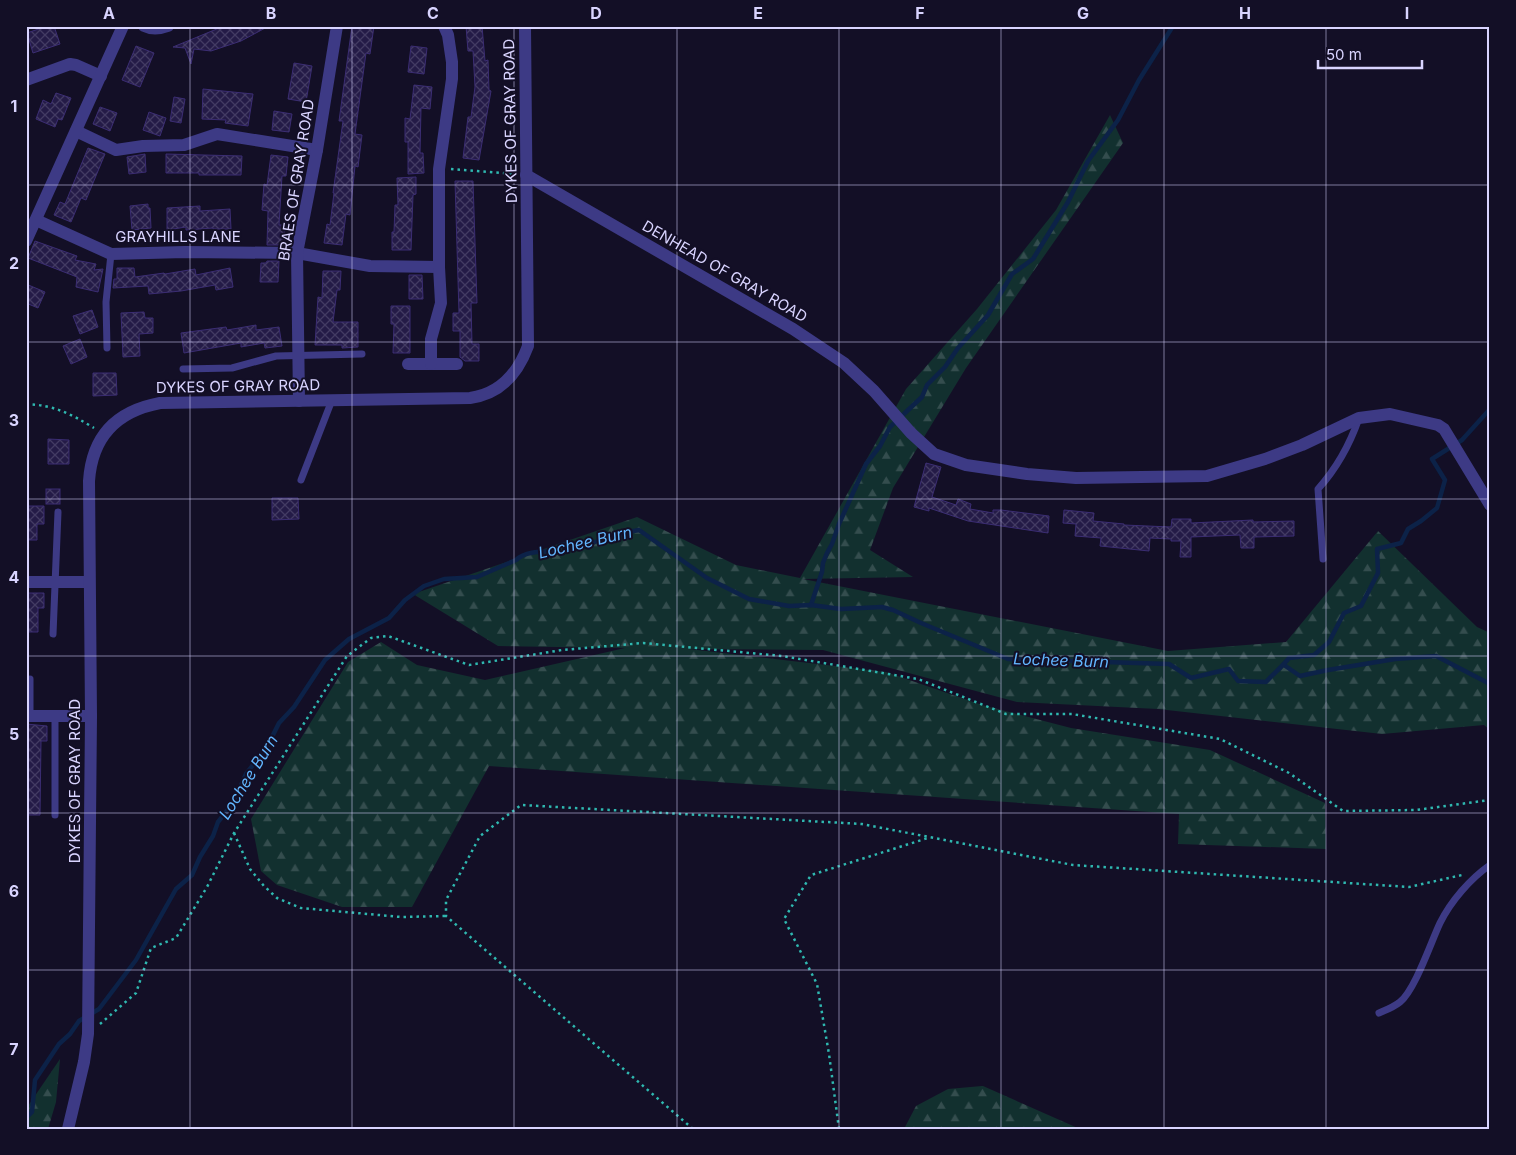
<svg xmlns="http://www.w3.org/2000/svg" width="1516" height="1155" font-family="Inter,sans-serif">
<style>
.forest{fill:url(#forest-firs)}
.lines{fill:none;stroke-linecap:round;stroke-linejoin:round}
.stream{stroke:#0c2248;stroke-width:4.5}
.building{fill:url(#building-cross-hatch);stroke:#3b2d73}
.path{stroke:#2fb8b0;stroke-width:2.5;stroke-dasharray:2.5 4;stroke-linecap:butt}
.service{stroke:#3d3a85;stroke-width:7}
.minor{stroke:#3d3a85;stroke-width:12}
.tertiary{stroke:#3d3a85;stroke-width:12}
.grid{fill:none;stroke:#d9d4ff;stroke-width:1;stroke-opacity:0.55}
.labels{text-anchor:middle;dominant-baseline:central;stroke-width:4;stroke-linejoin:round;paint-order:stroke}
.street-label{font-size:15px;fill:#d9d4ff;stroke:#130f26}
.water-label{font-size:16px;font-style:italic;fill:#62b6ff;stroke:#130f26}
.neatline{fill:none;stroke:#d9d4ff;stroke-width:2}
.grid-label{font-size:16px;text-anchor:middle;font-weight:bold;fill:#d9d4ff}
</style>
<defs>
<pattern id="forest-firs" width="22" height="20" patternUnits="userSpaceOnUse" patternTransform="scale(1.25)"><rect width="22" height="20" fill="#12302f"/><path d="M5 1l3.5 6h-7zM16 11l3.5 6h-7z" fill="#344d4e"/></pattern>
<pattern id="building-cross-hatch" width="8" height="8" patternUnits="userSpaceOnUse" patternTransform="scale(1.25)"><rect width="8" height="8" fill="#241b47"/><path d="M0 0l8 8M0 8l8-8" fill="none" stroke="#433b63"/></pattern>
</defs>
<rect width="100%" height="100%" fill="#130f26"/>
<g class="forest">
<polygon points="1110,115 1123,143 966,368 893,488 870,550 913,577 803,579 1168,651 1286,642 1378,531 1477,627 1490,633 1490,730 1484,725 1382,734 1158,709 1017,702 823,650 689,649 886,672 982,705 1071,728 1210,750 1325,803 1326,849 1178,844 1179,814 489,766 412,907 342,907 277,885 261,871 251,819 348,662 381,642 417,665 485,680 625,648 498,646 413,594 637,517 736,565 800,578 906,389 977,309 1056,210"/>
<polygon points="60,1059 56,1102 48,1129 26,1129 26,1109"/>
<polygon points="982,1086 983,1086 1080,1129 904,1129 916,1106 948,1089"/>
</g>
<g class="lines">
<g class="stream">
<polyline points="811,605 822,572 823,563 827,553 832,544 839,524 866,464 880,446 890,427 922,397 927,385 945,367 958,348 988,315 1012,274 1033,259 1068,202 1088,161 1118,120 1139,80 1173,26"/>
<polyline points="1284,665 1300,676 1328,670 1395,659 1436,656 1490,684"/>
<path d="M26 1118 32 1112 35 1080 59 1044 70 1034 79 1021 99 1009 136 960 176 889 192 875 200 857 213 836 218 822 233 803 246 774 267 747 279 723 294 707 325 660 349 639 389 618 405 600 424 586 444 579 477 577 516 560C527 550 545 552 558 551L560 545 592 543 617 534 639 530 707 578 749 599 789 606 811 605 841 609 882 607 893 610 921 623 1008 659 1169 664 1191 678 1229 669 1238 681 1266 682C1274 673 1282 667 1289 658L1314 655 1329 642 1344 613 1361 606 1378 573 1377 549 1401 543 1408 529 1421 521 1437 508 1445 480 1432 459 1462 440 1490 409"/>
</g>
</g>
<g class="building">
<polygon points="47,26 54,26 60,44 33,53 27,33"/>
<polygon points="224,26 269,26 241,41 211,51 194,49 191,64 185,48 173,47"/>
<polygon points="352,26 374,26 370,54 366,53 355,134 362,135 358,167 355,166 350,215 346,214 342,245 324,243 327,224 330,225 334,193 333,193 343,121 339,121"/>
<polygon points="466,26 482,26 485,61 488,60 489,90 491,91 479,160 463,158 468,117 471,117 475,87 473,51 468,51"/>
<polygon points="136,46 154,53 140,87 122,80"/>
<polygon points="411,46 427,48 424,74 408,72"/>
<polygon points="294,63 312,66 306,102 288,99"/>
<polygon points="414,85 432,87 430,109 421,108 420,153 423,153 424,173 408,174 408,142 405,142 405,118 410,119"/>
<polygon points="203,89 253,94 248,126 225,123 226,120 202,119"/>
<polygon points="56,93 71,98 62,120 58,119 55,127 36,119 43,100 51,104"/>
<polygon points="174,97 185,99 181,123 170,121"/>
<polygon points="100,107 117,113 110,131 93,124"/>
<polygon points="274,111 292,114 289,132 272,130"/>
<polygon points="149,112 166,118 160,136 143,130"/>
<polygon points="88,148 105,154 86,200 81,198 71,222 54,215 60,202 65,204"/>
<polygon points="145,154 146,172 129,174 127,157"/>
<polygon points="166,154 242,156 241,175 199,175 199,173 166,173"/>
<polygon points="271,155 288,157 286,176 282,176 279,225 285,225 284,244 279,245 267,245 268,211 262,210 264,184 267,185"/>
<polygon points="416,177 416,194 413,195 411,250 392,250 392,232 394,232 395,205 398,205 397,178"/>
<polygon points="455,181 473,181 477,303 471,303 472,344 479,344 479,361 465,361 460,357 460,331 453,331 453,313 459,313"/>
<polygon points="148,204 148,208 150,208 151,228 132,230 130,206"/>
<polygon points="200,206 200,211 230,209 231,229 213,229 213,228 186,230 186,227 167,230 167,208"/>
<polygon points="35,241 77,256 75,260 96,264 94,270 103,269 98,292 76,287 77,277 28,258"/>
<polygon points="267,261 279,261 278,282 260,282 261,263 266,263"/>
<polygon points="117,268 134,268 135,277 164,273 165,274 195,269 196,275 230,268 233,287 216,290 215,285 181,291 149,294 148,286 113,288 114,279 117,279"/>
<polygon points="323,271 341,271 340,290 337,290 333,322 358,322 358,347 342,348 342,345 315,345 318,297 322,298"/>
<polygon points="409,275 422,275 423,299 409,299"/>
<polygon points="26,284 45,292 38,308 26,303"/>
<polygon points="391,306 410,306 410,353 393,353 394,324 391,324"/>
<polygon points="92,310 98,327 80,334 73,316"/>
<polygon points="144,312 145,318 153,318 153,333 139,334 140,356 123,357 121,313"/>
<polygon points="256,325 256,330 279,327 282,346 265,348 264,343 241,347 241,343 184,353 181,333 226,327 227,330"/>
<polygon points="80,339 87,357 71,364 63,346"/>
<polygon points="93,373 116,373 117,395 93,396"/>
<polygon points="48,439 69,440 69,464 48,464"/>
<polygon points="926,463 941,467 932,497 956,505 958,499 971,504 970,509 993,513 993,510 1001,510 1049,516 1048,533 968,521 929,508 929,511 914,507"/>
<rect x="46" y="489" width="14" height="15"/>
<polygon points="272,498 298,498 299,519 272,520"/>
<polygon points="26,506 44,506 44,524 37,524 37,540 26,540"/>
<polygon points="1064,510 1094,513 1093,521 1124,524 1124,525 1171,527 1172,519 1191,519 1191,523 1253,520 1253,522 1294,521 1294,536 1254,537 1254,548 1241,548 1240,535 1191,537 1191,557 1180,557 1181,541 1171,541 1171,539 1150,538 1149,551 1100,546 1101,538 1075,536 1076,524 1063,523"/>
<polygon points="26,593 44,593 44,608 38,608 38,632 26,632"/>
<polygon points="26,724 47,726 47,741 41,741 40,815 26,815"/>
</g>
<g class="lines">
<g class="path">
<polyline points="451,169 515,174"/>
<path d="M26 404C54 405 71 414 94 428"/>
<polyline points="234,833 250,869 264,886 277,898 301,908 401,917 446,916"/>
<polyline points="100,1024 136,993 151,948 176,938 207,887 234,833 347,656 371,638 388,636 469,665 562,650 643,643 782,656 918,679 1006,714 1072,714 1220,739 1289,773 1343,811 1416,810 1490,800"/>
<polyline points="693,1129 446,916 446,900 480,836 521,805 862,824 1073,865 1409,887 1462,875"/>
<polyline points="839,1129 829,1054 817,984 784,919 811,875 928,838"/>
</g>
<g class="service">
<polyline points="107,348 106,302 111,254"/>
<polyline points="183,369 232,368 276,356 362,354"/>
<polyline points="301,480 332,400"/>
<path d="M1323 559 1318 489C1337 468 1350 444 1359 418"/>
<polyline points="53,634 58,512"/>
<polyline points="30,716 30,679"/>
<polyline points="55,716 55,815"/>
<path d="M1379 1013C1386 1010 1394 1007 1400 1002 1415 990 1431 942 1440 923 1451 901 1470 879 1490 865"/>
</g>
<g class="minor">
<path d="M144 26C152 30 160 29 168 26"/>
<polyline points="26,80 70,64 76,65 101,76"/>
<polyline points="76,131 116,150 143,146 184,145 217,134 317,150"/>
<polyline points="526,175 793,329 844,363 874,391 911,433 934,454 966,465 1027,474 1076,478 1207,476 1265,459 1302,445 1359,418 1390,414 1438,425 1444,429 1490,505"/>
<polyline points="36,220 111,254 185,252 297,253 370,266 439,267"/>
<polyline points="26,241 123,26"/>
<polyline points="408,364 457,364"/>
<polyline points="431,364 431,339 441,303 439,267 439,169 452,79 452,62 448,35 444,26"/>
<polyline points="299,401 297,253 317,150 337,26"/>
<polyline points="26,582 89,582"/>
<polyline points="26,716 91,716"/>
</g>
<path class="tertiary" d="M68 1129 84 1062 88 1034 91 716 89 481C92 436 117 411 160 403L470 398C500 394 518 373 528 346L525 26"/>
</g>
<path class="grid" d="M190 26V1129M352 26V1129M514 26V1129M677 26V1129M839 26V1129M1001 26V1129M1164 26V1129M1326 26V1129M26 185H1490M26 342H1490M26 499H1490M26 656H1490M26 813H1490M26 970H1490"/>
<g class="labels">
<g class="street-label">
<text transform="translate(510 121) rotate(-91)">DYKES OF GRAY ROAD</text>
<text transform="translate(296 180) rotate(-81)">BRAES OF GRAY ROAD</text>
<text x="178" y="236">GRAYHILLS LANE</text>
<text transform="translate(725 271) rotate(30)">DENHEAD OF GRAY ROAD</text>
<text transform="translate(238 386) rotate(-1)">DYKES OF GRAY ROAD</text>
<text transform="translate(74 781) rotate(-90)">DYKES OF GRAY ROAD</text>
</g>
<g class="water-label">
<text transform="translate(585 542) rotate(-13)">Lochee Burn</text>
<text transform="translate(1061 660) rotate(2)">Lochee Burn</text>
<text transform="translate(248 777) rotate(-58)">Lochee Burn</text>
</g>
</g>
<rect width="1516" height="1155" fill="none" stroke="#130f26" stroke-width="55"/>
<path d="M1318 60v8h104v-8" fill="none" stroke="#d9d4ff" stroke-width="2.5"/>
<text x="1326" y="60" font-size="15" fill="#d9d4ff" stroke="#130f26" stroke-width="4" paint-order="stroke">50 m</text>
<rect x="28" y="28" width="1460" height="1100" class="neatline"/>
<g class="grid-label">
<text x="109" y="19">A</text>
<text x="271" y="19">B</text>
<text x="433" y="19">C</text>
<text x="596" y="19">D</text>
<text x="758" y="19">E</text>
<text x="920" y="19">F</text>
<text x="1083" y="19">G</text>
<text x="1245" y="19">H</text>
<text x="1407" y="19">I</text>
<text x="14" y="112">1</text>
<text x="14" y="269">2</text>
<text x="14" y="426">3</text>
<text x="14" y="583">4</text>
<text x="14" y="740">5</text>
<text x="14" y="897">6</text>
<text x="14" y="1055">7</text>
</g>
</svg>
